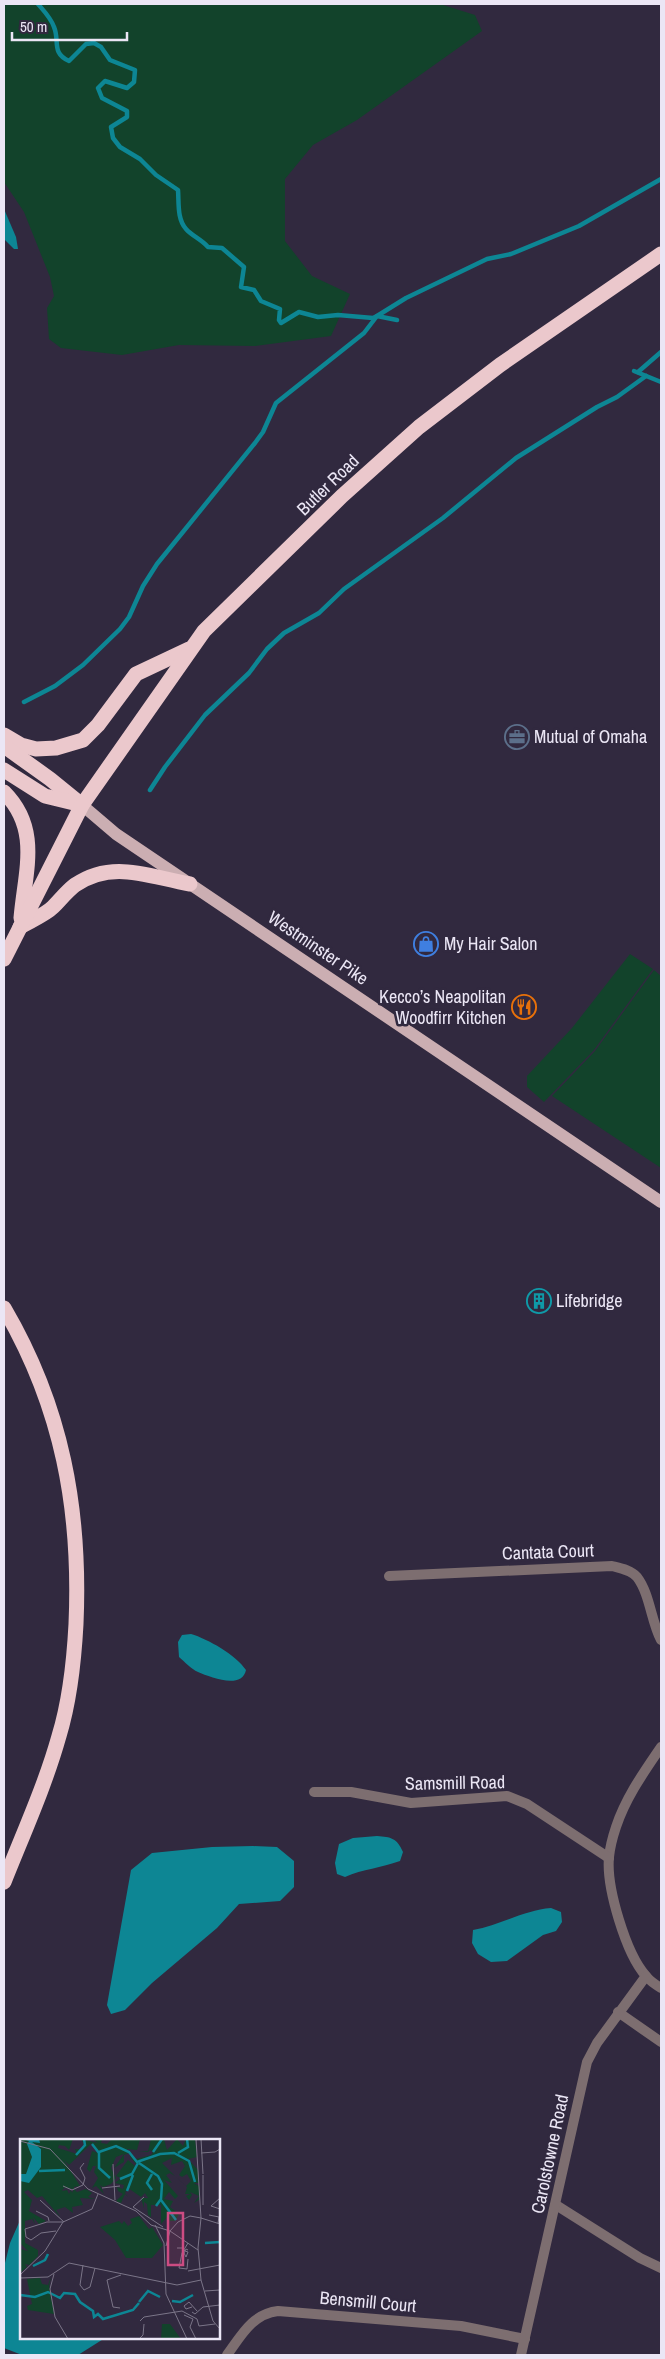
<svg xmlns="http://www.w3.org/2000/svg" width="665" height="2359" font-family="'Archivo Narrow',sans-serif">
	<style>
		.green { fill: #12432b }
		.water { fill: #0d8694 }
		.lines { fill: none; stroke-linecap: round; stroke-linejoin: round }
		.stream { stroke: #0d8694; stroke-width: 4.5 }
		.street { stroke: #7d6e70; stroke-width: 10 }
		.primary { stroke: #cbaeb2; stroke-width: 12 }
		.highway { stroke: #ebc8cc; stroke-width: 15 }
		.labels { text-anchor: middle; stroke-width: 5; stroke-linejoin: round; paint-order: stroke }
		.street-label { font-size: 18px; fill: #ebe6f5; stroke: #31293f }
		.poi-label { font-size: 18px; fill: #ebe6f5; stroke: #31293f; text-anchor: start }
		.inset-river { fill: none; stroke: #0d8694; stroke-width: 2.5 }
		.inset-road { fill: none; stroke: #7b7588; stroke-width: 1 }
		.view { fill: #cc4c82; fill-opacity: 0.15; stroke: #cc4c82; stroke-width: 2.5 }
		.inset-edge { fill: none; stroke: #ebe6f5; stroke-width: 2.5 }
	</style>
	<rect width="100%" height="100%" fill="#31293f"/>
	<g class="green">
		<path d="M 4,4 L 440,4 L 475,15 L 482,31 L 357,120 L 313,145 L 285,179 L 285,241 L 312,276 L 350,294 L 331,336 L 255,346 L 179,345 L 122,355 L 61,348 L 49,339 L 47,308 L 54,296 L 50,277 L 24,212 L 4,182 Z"/>
		<path d="M 630,954 L 653,969 L 594,1050 L 544,1102 L 527,1087 L 527,1076 L 572,1028 Z"/>
		<path d="M 654,970 L 661,976 L 661,1168 L 552,1096 L 595,1051 Z"/>
	</g>
	<g class="water">
		<path d="M 4,209 L 16,237 L 18,249 L 14,249 L 4,239 Z"/>
		<path d="M 191,1634 C 208,1639 236,1655 246,1670 C 242,1690 210,1677 198,1672 C 191,1669 185,1662 179,1657 L 178,1642 L 182,1635 Z"/>
		<path d="M 377,1836 C 391,1837 397,1838 403,1852 L 400,1861 C 381,1868 363,1869 345,1877 L 337,1874 L 335,1863 L 339,1844 L 353,1838 Z"/>
		<path d="M 253,1846 L 277,1847 L 294,1861 L 294,1887 L 280,1901 L 239,1904 L 217,1928 L 152,1983 L 125,2010 L 111,2014 L 107,2005 L 131,1870 L 152,1853 L 212,1847 Z"/>
		<path d="M 551,1908 L 561,1912 L 562,1922 L 556,1931 L 543,1935 L 507,1961 L 491,1962 L 478,1954 L 472,1943 L 473,1930 C 500,1925 525,1910 551,1908 Z"/>
		<path d="M 21,2218 L 21,2338 L 105,2338 L 78,2355 L 22,2355 L 4,2348 L 4,2267 L 10,2243 Z"/>
	</g>
	<g class="lines">
		<g class="stream">
			<path d="M 38,4 C 44,11 51,18 54,27 C 60,41 51,53 69,61 L 86,44 L 94,43 L 101,47 L 110,60 L 135,70 L 134,82 L 127,88 L 105,81 L 98,88 L 102,98 L 127,111 L 127,117 L 111,127 L 113,138 L 120,147 L 140,159 L 156,175 L 178,190 C 179,203 177,219 186,229 C 192,236 201,239 208,247 L 222,248 L 244,267 L 241,287 L 254,290 L 261,301 L 280,309 L 279,320 L 281,323 L 299,312 L 318,317 L 338,315 L 373,318 L 377,316 L 397,320"/>
			<path d="M 634,371 L 661,382"/>
			<path d="M 638,372 L 661,352"/>
			<path d="M 24,702 L 55,686 L 83,665 L 120,629 L 129,617 L 143,586 L 157,564 L 255,443 L 263,432 L 276,403 L 364,333 L 377,316 L 406,298 L 487,259 L 511,254 L 579,226 L 661,179"/>
			<path d="M 150,790 L 165,767 L 205,715 L 249,673 L 267,649 L 284,633 L 319,613 L 344,589 L 443,518 L 516,458 L 597,407 L 617,397 L 646,376"/>
		</g>
		<g class="street">
			<path d="M 389,1576 L 612,1566 C 620,1568 631,1570 637,1577 C 650,1594 651,1621 661,1640"/>
			<path d="M 661,1747 C 644,1772 626,1797 616,1827 C 613,1836 610,1847 609,1857 C 606,1887 626,1954 646,1976 C 650,1981 656,1985 661,1988"/>
			<path d="M 314,1792 L 351,1792 L 411,1803 L 507,1796 L 527,1804 L 609,1858"/>
			<path d="M 618,2012 L 661,2042"/>
			<path d="M 556,2205 L 640,2258 L 661,2268"/>
			<path d="M 227,2355 C 241,2336 252,2314 278,2311 L 461,2326 L 525,2339"/>
			<path d="M 521,2355 L 587,2062 L 597,2043 L 646,1976"/>
		</g>
		<path class="primary" d="M 82,805 L 116,834 L 661,1202"/>
		<g class="highway">
			<path d="M 4,735 L 21,745 L 36,749 L 56,748 L 83,740 L 98,725 L 136,674 L 189,649"/>
			<path d="M 4,746 L 50,779 L 82,805"/>
			<path d="M 4,770 L 45,796 L 78,804"/>
			<path d="M 4,792 C 41,829 25,871 21,918"/>
			<path d="M 20,927 C 30,921 45,915 53,907 C 61,899 66,892 75,885 C 113,859 149,877 190,884"/>
			<path d="M 4,959 L 82,805 L 204,631 L 342,496 L 419,427 L 500,365 L 661,254"/>
			<path d="M 4,1308 C 62,1407 81,1509 76,1624 C 74,1662 70,1700 59,1736 C 45,1786 23,1834 4,1882"/>
		</g>
	</g>
	<defs>
		<symbol id="office-ring" viewBox="-11 -11 22 22"><circle r="9.5" fill="#31293f" stroke="#5c6f8a" stroke-width="1.5"/><path d="M-6-3h4V-5.5h4V-3h4V5H-6ZM-1-4.5V-3h2v-1.5ZM-6 0V1H6V0Z" fill="#5c6f8a"/></symbol>
		<symbol id="shop-ring" viewBox="-11 -11 22 22"><circle r="9.5" fill="#31293f" stroke="#3f7fe0" stroke-width="1.5"/><path d="M-5-2.5h2.3a2.7 3.5 0 0 1 5.4 0H5L5.5 6h-11ZM-1.5-2.5h3a1.5 2.3 0 0 0-3 0Z" fill="#3f7fe0"/></symbol>
		<symbol id="restaurant-ring" viewBox="-11 -11 22 22"><circle r="9.5" fill="#31293f" stroke="#e8710a" stroke-width="1.5"/><path d="M-5-6h1v4h1v-4h1v4h1v-4h1v5L-1.5 .5V6h-2V.5L-5-1ZM5-6V6H3V1.5H1.5Q1.5-4 5-6Z" fill="#e8710a"/></symbol>
		<symbol id="building-ring" viewBox="-11 -11 22 22"><circle r="9.5" fill="#31293f" stroke="#0f9aa8" stroke-width="1.5"/><path d="M-4-6H4V6H1V3H-1V6H-4ZM-2.5-4.3h1.7v1.8h-1.7ZM.8-4.3h1.7v1.8H.8ZM-2.5-1h1.7V.8h-1.7ZM.8-1h1.7V.8H.8Z" fill="#0f9aa8"/></symbol>
	</defs>
	<g fill-rule="evenodd">
		<use href="#office-ring" x="503" y="723" width="28" height="28"/>
		<use href="#shop-ring" x="412" y="930" width="28" height="28"/>
		<use href="#restaurant-ring" x="510" y="993" width="28" height="28"/>
		<use href="#building-ring" x="525" y="1287" width="28" height="28"/>
	</g>
	<g class="labels">
		<g class="street-label">
			<text transform="translate(328 485) rotate(-44)" y="6">Butler Road</text>
			<text transform="translate(318 948) rotate(34)" y="6">Westminster Pike</text>
			<text transform="translate(548 1552) rotate(-2)" y="6">Cantata Court</text>
			<text transform="translate(455 1783) rotate(-1)" y="6">Samsmill Road</text>
			<text transform="translate(550 2154) rotate(-78)" y="6">Carolstowne Road</text>
			<text transform="translate(368 2302) rotate(5)" y="6">Bensmill Court</text>
		</g>
		<g class="poi-label">
			<text x="534" y="743">Mutual of Omaha</text>
			<text x="444" y="950">My Hair Salon</text>
			<text x="506" y="1003" text-anchor="end">Kecco’s Neapolitan<tspan x="506" dy="21">Woodfirr Kitchen</tspan></text>
			<text x="556" y="1307">Lifebridge</text>
		</g>
	</g>
	<g transform="translate(20 2139)">
		<rect width="200" height="200" fill="#31293f"/>
		<path d="M 0,0 L 53,0 L 49,11 L 45,7 L 39,6 L 38,9 L 57,15 L 55,10 L 61,10 L 64,5 L 61,0 L 78,4 L 72,0 L 82,0 L 81,4 L 87,5 L 92,0 L 120,0 L 117,11 L 107,10 L 109,14 L 104,16 L 104,23 L 94,29 L 104,15 L 96,18 L 91,29 L 96,39 L 91,45 L 83,48 L 80,46 L 84,55 L 76,47 L 72,49 L 78,39 L 74,33 L 76,27 L 73,27 L 70,33 L 67,30 L 72,12 L 78,14 L 72,4 L 49,26 L 44,21 L 60,47 L 54,48 L 54,45 L 54,50 L 44,49 L 42,52 L 47,51 L 49,55 L 51,51 L 52,54 L 54,50 L 57,53 L 66,50 L 72,54 L 68,58 L 75,60 L 60,59 L 63,66 L 52,68 L 53,74 L 45,68 L 36,71 L 40,78 L 22,57 L 17,59 L 8,51 L 4,53 L 12,61 L 9,72 L 26,82 L 19,85 L 13,78 L 15,85 L 12,80 L 5,82 L 5,104 L 18,111 L 18,117 L 9,126 L 5,125 L 7,128 L 1,133 L 0,110 L 8,112 L 0,104 ZM 131,0 L 144,0 L 147,11 L 157,0 L 163,7 L 166,0 L 175,0 L 177,18 L 168,20 L 178,31 L 179,44 L 174,44 L 179,47 L 180,60 L 174,64 L 179,57 L 170,53 L 172,56 L 169,61 L 166,57 L 170,55 L 165,55 L 167,48 L 156,38 L 166,47 L 171,42 L 167,35 L 162,38 L 159,36 L 165,27 L 162,22 L 151,26 L 152,19 L 142,24 L 155,37 L 150,34 L 146,36 L 152,44 L 144,41 L 158,57 L 155,60 L 149,53 L 144,60 L 153,62 L 150,68 L 159,75 L 155,82 L 150,82 L 147,78 L 141,85 L 141,66 L 131,66 L 131,78 L 128,76 L 127,65 L 124,63 L 124,69 L 121,59 L 128,59 L 125,54 L 121,58 L 108,49 L 105,54 L 108,58 L 105,55 L 101,64 L 96,62 L 103,55 L 98,52 L 97,48 L 103,50 L 104,46 L 95,44 L 101,39 L 96,37 L 108,21 L 115,27 L 116,25 L 110,18 L 110,15 L 116,20 L 131,16 L 133,13 L 130,11 L 128,13 L 118,12 L 128,12 ZM 119,77 L 129,90 L 132,88 L 143,106 L 132,119 L 106,119 L 95,101 L 80,88 L 99,82 L 102,85 L 104,82 L 108,87 L 112,84 L 110,80 ZM 31,138 L 29,147 L 34,175 L 8,171 L 7,167 L 12,165 L 7,140 L 20,139 L 22,145 L 28,146 ZM 142,185 L 150,185 L 161,200 L 141,200 Z" fill="#12432b"/>
		<path d="M 3,0 L 19,0 L 20,4 L 12,3 L 21,10 L 21,28 L 9,44 L 0,42 L 0,35 L 6,35 L 12,18 L 7,5 L 9,2 Z" fill="#0d8694"/>
		<path class="inset-river" d="M 72,5 L 79,14 L 79,29 L 90,39M 79,13 L 96,7 L 109,13 L 117,23 L 140,15 L 154,14 L 169,22 L 175,43M 133,13 L 142,0M 158,14 L 168,8 L 167,0M 56,16 L 65,6 L 64,0M 119,24 L 138,37 L 142,45 L 141,60 L 136,67M 19,32 L 45,31M 132,35 L 127,44 L 132,51M 100,40 L 112,35 L 118,24M 107,52 L 113,36M 141,61 L 156,81M 185,104 L 200,103M 13,127 L 25,121 L 28,115M 0,156 L 15,158 L 28,153 L 40,159 L 44,154 L 55,155 L 60,163 L 73,172 L 74,178 L 78,175 L 83,180 L 113,171 L 119,164M 152,162 L 160,163 L 173,156M 119,163 L 128,152 L 140,158"/>
		<path class="inset-road" d="M 181,0 L 183,35M 0,2 L 30,10 L 68,50 L 116,72 L 131,86 L 150,92M 181,14 L 195,13 L 200,10M 93,25 L 95,61M 43,47 L 52,51 L 63,46 L 65,39 L 60,29 L 64,24M 82,49 L 100,47M 124,58 L 113,68 L 143,88M 20,61 L 44,83M 183,66 L 183,36M 200,70 L 191,67 L 200,59M 16,72 L 28,78 L 29,82M 189,76 L 199,78 L 198,84M 200,85 L 181,79 L 178,109 L 181,141 L 193,182 L 200,190M 135,86 L 144,104 L 146,155 L 167,200M 36,92 L 21,94 L 11,101 L 6,98 L 5,90 L 27,83 L 43,83 L 72,70 L 78,55M 150,92 L 178,111M 168,104 L 162,114 L 159,129 L 167,130 L 168,120M 146,107 L 150,92 L 158,83 L 170,77 L 181,79 L 176,0M 157,109 L 162,109 L 165,112 L 168,113 L 166,118 L 164,114 L 166,110 L 168,111M 63,126 L 60,146 L 64,151 L 70,148 L 75,129M 168,132 L 200,126M 34,135 L 30,150 L 35,178 L 48,200M 0,136 L 25,112 L 43,83M 0,139 L 28,138 L 49,124 L 157,146 L 181,141M 185,152 L 200,151M 172,168 L 166,170 L 164,167 L 169,163 L 177,172M 100,169 L 93,168 L 87,141 L 101,136M 172,173 L 175,175 L 183,168 L 200,166M 164,176 L 173,180 L 170,188 L 176,200M 120,182 L 124,178 L 162,172 L 177,180 L 179,187 L 195,185M 119,200 L 123,196 L 124,185"/>
		<path class="view" d="M 148,74 L 163,74 L 163,126 L 148,126 Z"/>
		<rect width="200" height="200" class="inset-edge"/>
	</g>
	<rect width="665" height="2359" fill="none" stroke="#ebe6f5" stroke-width="10"/>
	<path d="M12 32v8h115v-8" fill="none" stroke="#ebe6f5" stroke-width="2.5"/>
	<text x="20" y="32" font-size="15" fill="#ebe6f5" stroke="#31293f" stroke-width="4" paint-order="stroke">50 m</text>
</svg>
